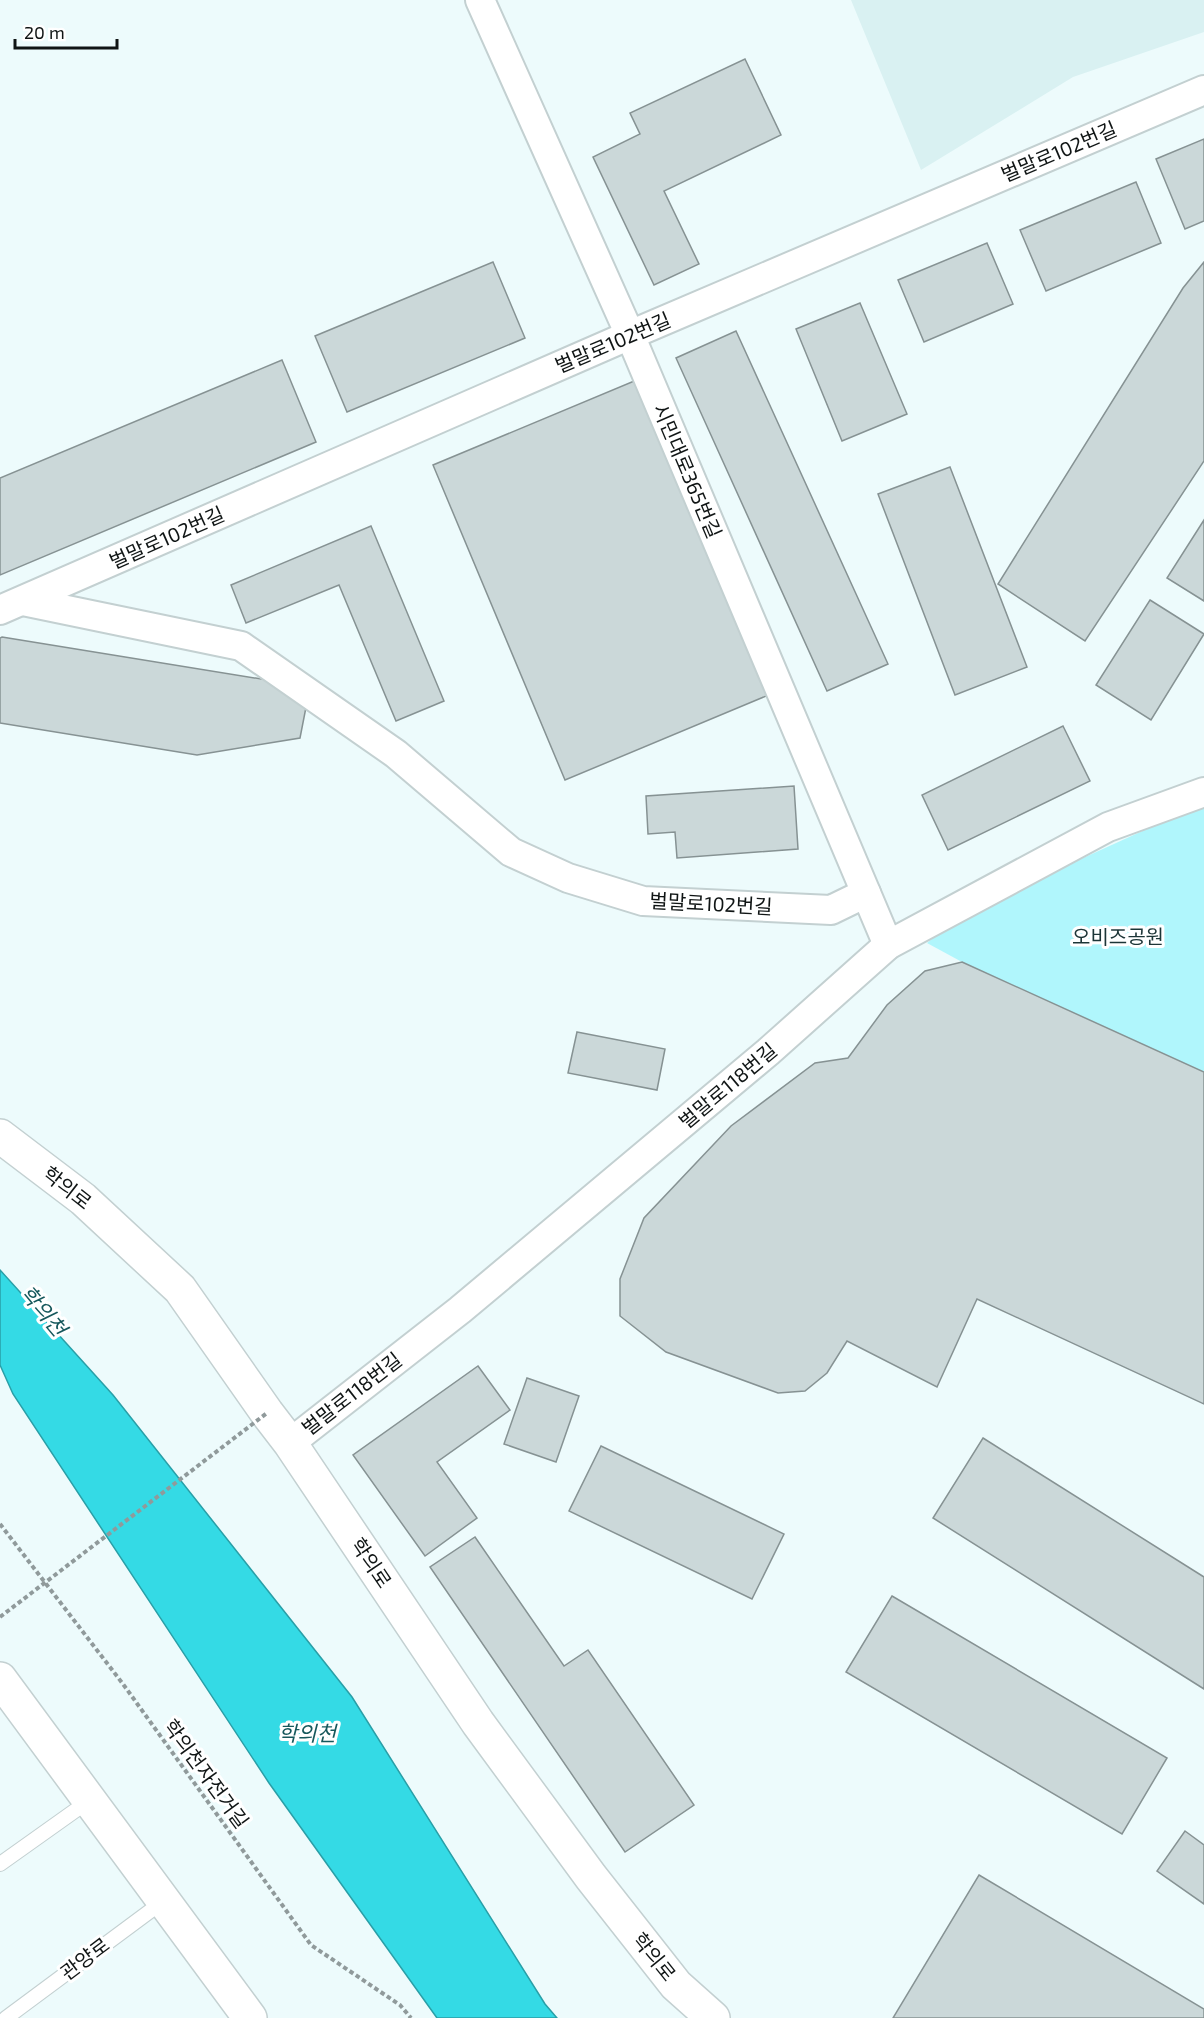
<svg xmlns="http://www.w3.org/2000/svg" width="1204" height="2018" font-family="'Exo 2','Noto Sans KR',sans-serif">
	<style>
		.built { fill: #d9f1f2 }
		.green { fill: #b0f6fc }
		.water { fill: #34dae5; stroke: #299fa7; stroke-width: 1.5 }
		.building { fill: #cbd8d9; stroke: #869293; stroke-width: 1.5 }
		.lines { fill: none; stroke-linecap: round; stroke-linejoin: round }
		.service-casing { stroke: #c3d0d1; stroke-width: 16 }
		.minor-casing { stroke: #c3d0d1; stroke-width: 32 }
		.tertiary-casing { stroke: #c3d0d1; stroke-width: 36 }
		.path { stroke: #909a9b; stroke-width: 4; stroke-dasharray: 4.5 3; stroke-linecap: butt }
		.service { stroke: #fff; stroke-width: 14 }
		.minor { stroke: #fff; stroke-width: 28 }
		.tertiary { stroke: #fff; stroke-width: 33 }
		.path-bridge { stroke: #909a9b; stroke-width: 4; stroke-dasharray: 4.5 3; stroke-linecap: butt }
		.labels { text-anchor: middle; stroke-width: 6; stroke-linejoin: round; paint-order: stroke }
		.street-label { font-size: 20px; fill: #101515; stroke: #fff }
		.park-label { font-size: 20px; fill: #1c3537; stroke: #fff }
		.water-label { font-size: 21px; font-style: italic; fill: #16585c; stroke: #fff }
	</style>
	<rect width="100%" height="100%" fill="#edfbfc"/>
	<path class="built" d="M 851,0 L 1204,0 L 1204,32 L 1073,77 L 921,170 Z"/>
	<path class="green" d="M 1204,803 L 1204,1072 L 962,962 L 927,943 L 960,914 Z"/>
	<path class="water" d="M 0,1270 L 113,1395 L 352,1697 L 545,2004 L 557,2018 L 437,2018 L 269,1783 L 13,1394 L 0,1365 Z"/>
	<g class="building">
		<path d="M 745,59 L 781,135 L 664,191 L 699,264 L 654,285 L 593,157 L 640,134 L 630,113 Z"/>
		<path d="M 1204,139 L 1204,221 L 1185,229 L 1156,159 Z"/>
		<path d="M 1136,182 L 1161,243 L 1046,291 L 1020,230 Z"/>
		<path d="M 987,243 L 1013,304 L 924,342 L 898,280 Z"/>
		<path d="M 493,262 L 525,338 L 347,412 L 315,336 Z"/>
		<path d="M 1204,262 L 1204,461 L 1085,641 L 998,584 L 1183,288 Z"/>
		<path d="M 860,303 L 907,414 L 842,441 L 796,329 Z"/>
		<path d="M 736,331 L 888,664 L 827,691 L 676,358 Z"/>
		<path d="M 282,360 L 316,442 L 0,575 L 0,478 Z"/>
		<path d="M 639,379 L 771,694 L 565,780 L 433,465 Z"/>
		<path d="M 950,467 L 1027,667 L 955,695 L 878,494 Z"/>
		<path d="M 1204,520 L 1204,601 L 1167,578 Z"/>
		<path d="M 371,526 L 444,701 L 396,721 L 339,585 L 246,623 L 231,585 Z"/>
		<path d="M 1150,600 L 1204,634 L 1151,720 L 1096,685 Z"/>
		<path d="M 2,637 L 292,684 L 308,697 L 300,738 L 197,755 L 0,723 L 0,638 Z"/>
		<path d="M 1063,726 L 1090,781 L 948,850 L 922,795 Z"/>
		<path d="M 794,786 L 798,849 L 677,858 L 675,832 L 648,834 L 646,796 Z"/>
		<path d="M 962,962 L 1204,1072 L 1204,1404 L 977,1299 L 937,1387 L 847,1341 L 827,1373 L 805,1391 L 778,1393 L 666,1352 L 620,1316 L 620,1279 L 644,1218 L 731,1126 L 815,1063 L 848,1058 L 887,1005 L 925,971 Z"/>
		<path d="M 577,1032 L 665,1049 L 657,1090 L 568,1073 Z"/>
		<path d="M 478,1366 L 510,1410 L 437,1462 L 477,1518 L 425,1556 L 353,1455 Z"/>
		<path d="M 527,1378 L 579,1396 L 556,1462 L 504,1444 Z"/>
		<path d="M 983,1438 L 1204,1577 L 1204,1689 L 933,1518 Z"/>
		<path d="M 601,1446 L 784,1534 L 752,1599 L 569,1511 Z"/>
		<path d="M 475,1537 L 564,1666 L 588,1650 L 694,1805 L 625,1852 L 430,1567 Z"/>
		<path d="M 892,1596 L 1167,1758 L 1122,1834 L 846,1672 Z"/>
		<path d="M 1185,1831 L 1204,1845 L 1204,1904 L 1157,1871 Z"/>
		<path d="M 979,1875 L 1204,2009 L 1204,2018 L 893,2018 Z"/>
	</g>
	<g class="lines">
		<defs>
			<g id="service">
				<path d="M 0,1864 L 90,1800"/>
				<path d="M 6,2018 L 165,1900"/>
			</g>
			<g id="minor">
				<path d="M 480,0 L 630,335 L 888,945"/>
				<path d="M 23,601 L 241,646 L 396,754 L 511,852 L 568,878 L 643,901 L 831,910 L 866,893"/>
				<path d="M 0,610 L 630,335 L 1204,90"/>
				<path d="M 290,1443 L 460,1310 L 768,1052 L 888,945 L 1108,827 L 1204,792"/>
			</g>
			<g id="tertiary">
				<path d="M 0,1136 L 83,1199 L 180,1289 L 267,1413 L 290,1443 L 478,1723 L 591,1877 L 676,1985 L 713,2018"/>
				<path d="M 0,1679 L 250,2018"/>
			</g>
		</defs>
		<use href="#service" class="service-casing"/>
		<use href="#minor" class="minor-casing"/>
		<use href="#tertiary" class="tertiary-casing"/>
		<path class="path" d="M 0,1524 L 123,1684 L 311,1945 L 400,2005 L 411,2018"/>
		<use href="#service" class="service"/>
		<use href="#minor" class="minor"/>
		<use href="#tertiary" class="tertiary"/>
		<path class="path-bridge" d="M 0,1617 L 267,1413"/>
	</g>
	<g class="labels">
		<g class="street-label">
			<text transform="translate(1059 152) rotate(-23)" y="7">벌말로102번길</text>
			<text transform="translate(613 343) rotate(-23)" y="7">벌말로102번길</text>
			<text transform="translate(687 471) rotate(67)" y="7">시민대로365번길</text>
			<text transform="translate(167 538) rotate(-24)" y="7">벌말로102번길</text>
			<text transform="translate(711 904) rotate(3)" y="7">벌말로102번길</text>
			<text transform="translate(728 1086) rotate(-40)" y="7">벌말로118번길</text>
			<text transform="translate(67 1188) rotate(38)" y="7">학의로</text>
			<text transform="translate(352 1394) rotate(-38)" y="7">벌말로118번길</text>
			<text transform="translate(371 1563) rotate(56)" y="7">학의로</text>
			<text transform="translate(206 1774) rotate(54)" y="7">학의천자전거길</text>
			<text transform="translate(654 1957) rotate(51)" y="7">학의로</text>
			<text transform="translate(85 1959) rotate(-37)" y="7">관양로</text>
		</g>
		<g class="park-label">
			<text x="1118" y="944">오비즈공원</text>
		</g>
		<g class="water-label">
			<text transform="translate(43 1311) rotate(50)" y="7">학의천</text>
			<text x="307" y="1741">학의천</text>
		</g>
	</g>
	<path d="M15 39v9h102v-9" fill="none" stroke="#101515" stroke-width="3"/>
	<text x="24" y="39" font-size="18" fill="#101515" stroke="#ffffff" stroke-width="4.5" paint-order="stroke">20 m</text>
</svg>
